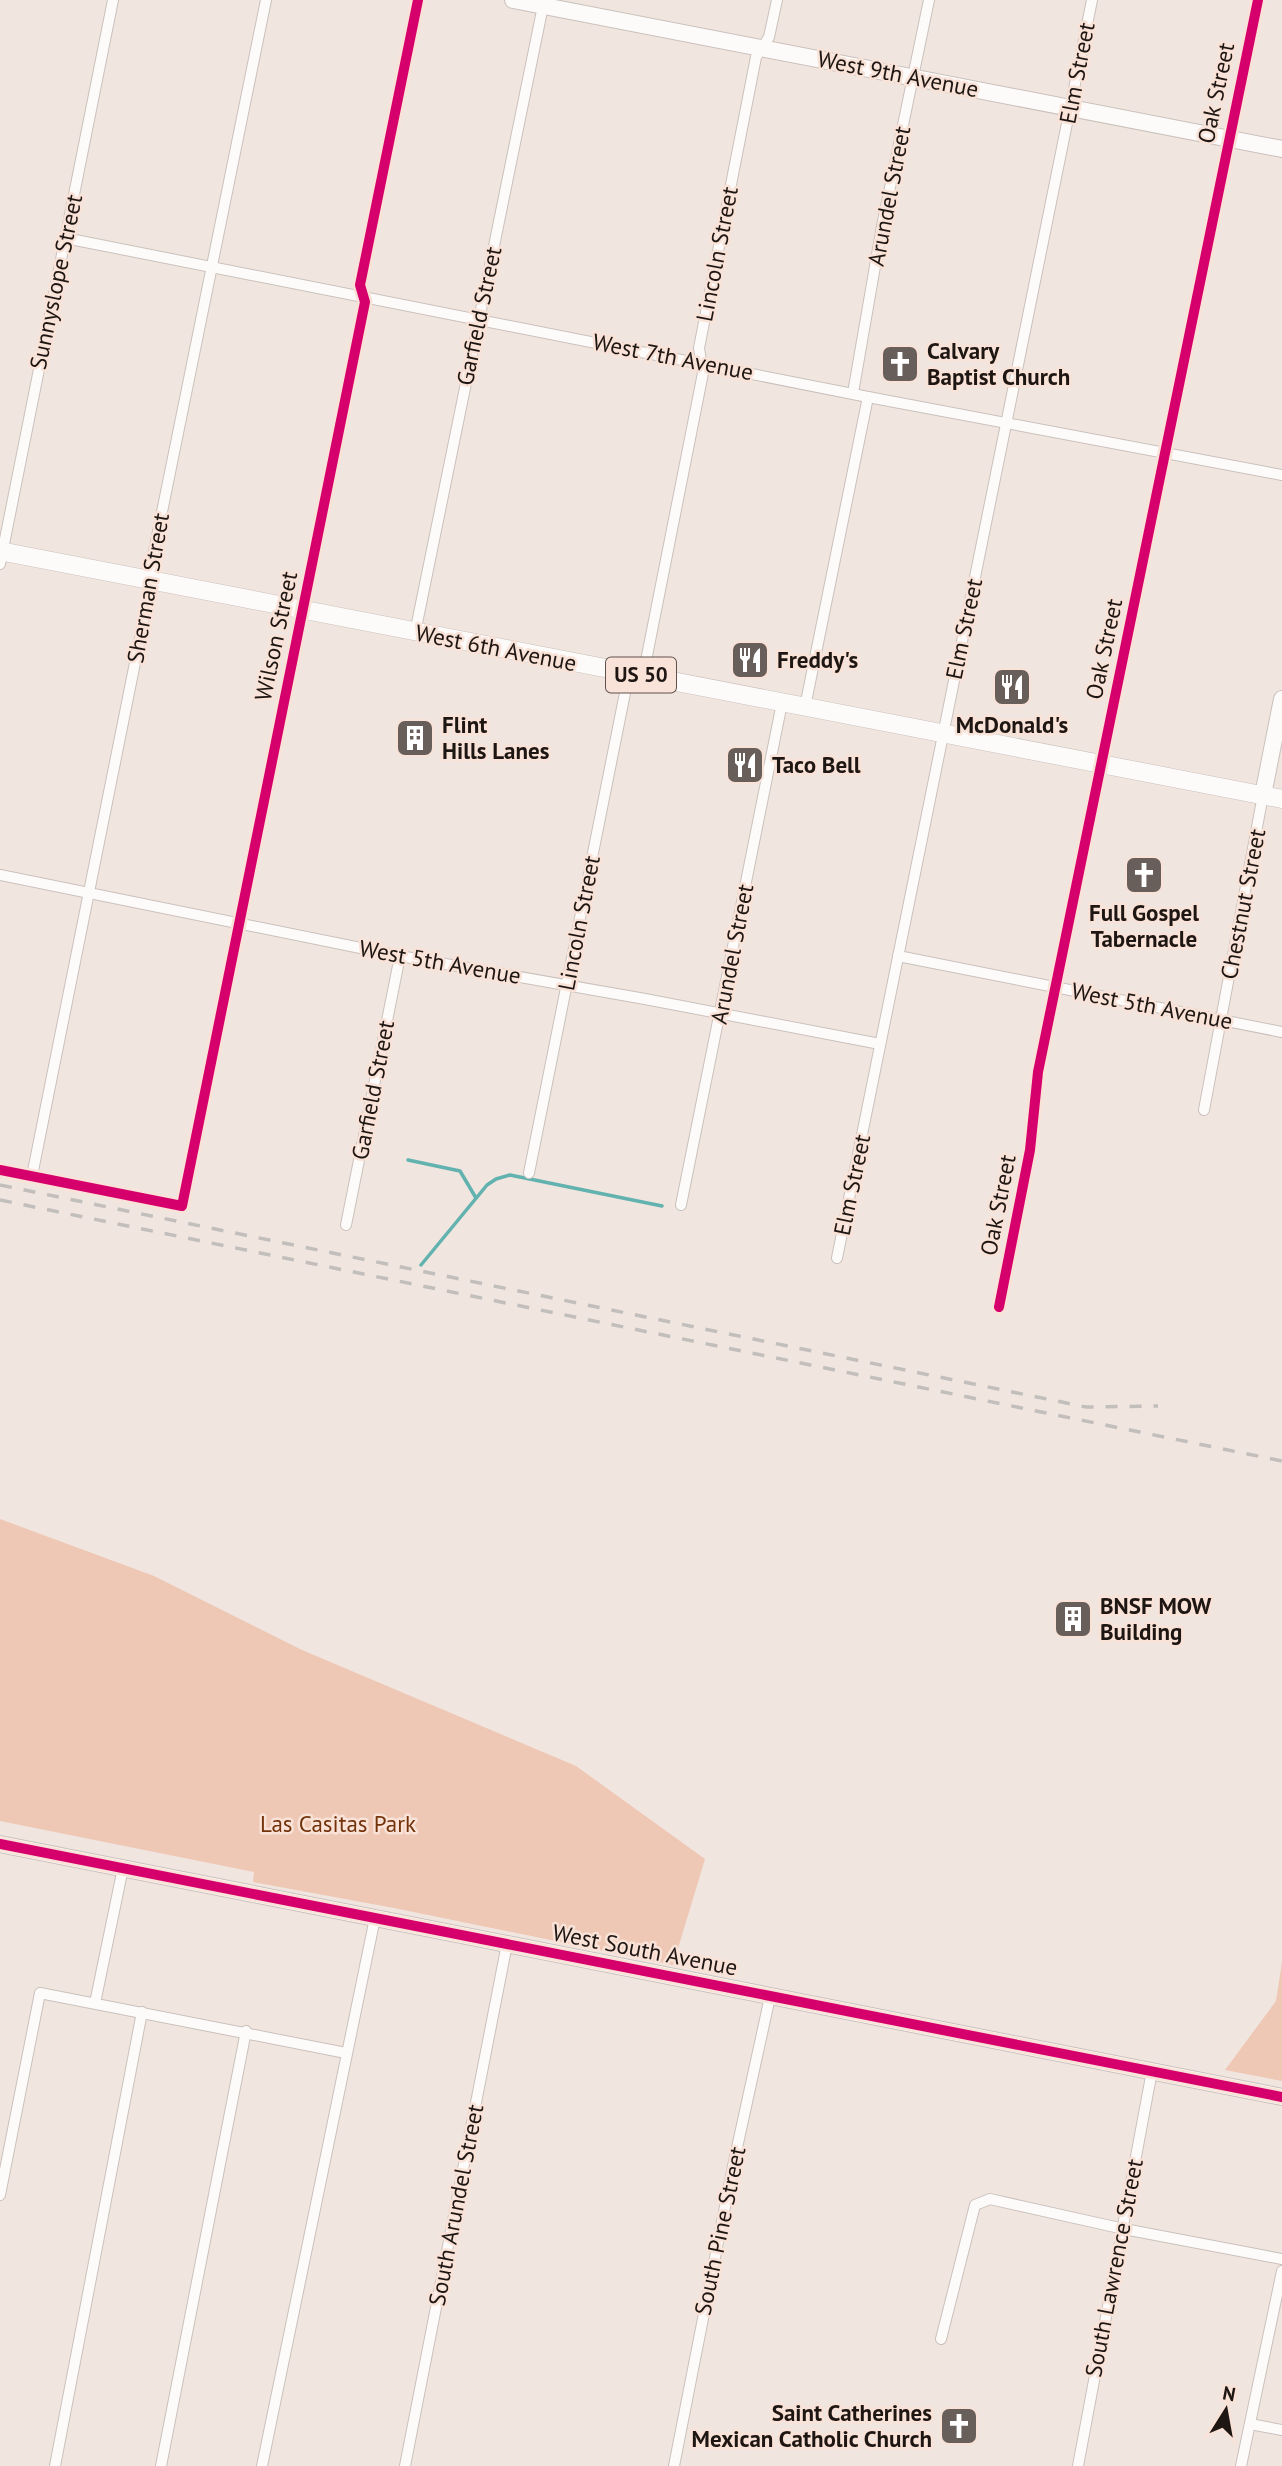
<svg xmlns="http://www.w3.org/2000/svg" width="1282" height="2466" font-family="'PT Sans',sans-serif">
	<style>
		.green { fill: #eec7b5 }
		.lines { fill: none; stroke-linecap: round; stroke-linejoin: round }
		.stream { stroke: #62b2af; stroke-width: 3.5 }
		.street-casing { stroke: #cac1bc; stroke-width: 12 }
		.secondary-casing { stroke: #cac1bc; stroke-width: 18 }
		.primary-casing { stroke: #cac1bc; stroke-width: 19 }
		.street { stroke: #fdfbfa; stroke-width: 10 }
		.secondary { stroke: #fdfbfa; stroke-width: 16 }
		.primary { stroke: #fdfbfa; stroke-width: 18 }
		.rail { stroke: #c1bebc; stroke-width: 3.5; stroke-dasharray: 12 12; stroke-linecap: butt }
		.cycleway-casing { stroke: #f9e2d7; stroke-width: 15 }
		.cycleway { stroke: #d6006c; stroke-width: 10 }
		.labels { text-anchor: middle; stroke-width: 5; stroke-linejoin: round; paint-order: stroke }
		.shield { fill: #f9e2d7; stroke: #60534d; stroke-width: 2 }
		.shield-label { font-size: 21px; font-weight: bold; fill: #1e1612 }
		.street-label { font-size: 23px; fill: #1e1612; stroke: #f9e2d7 }
		.poi-label { font-size: 23px; font-weight: bold; fill: #1e1612; stroke: #f9e2d7; text-anchor: start }
		.park-label { font-size: 23px; fill: #733209; stroke: #f9e2d7 }
	</style>
	<rect width="100%" height="100%" fill="#f1e5df"/>
	<g class="green">
		<path d="M 0,1519 L 154,1576 L 302,1650 L 576,1766 L 705,1859 L 673,1965 L 394,1908 L 253,1882 L 254,1872 L 0,1821 Z"/>
		<path d="M 1282,1962 L 1282,2081 L 1225,2070 L 1276,2001 Z"/>
	</g>
	<g class="lines">
		<g class="stream">
			<path d="M 408,1160 L 460,1171 L 476,1198"/>
			<path d="M 421,1265 L 487,1185 L 496,1179 L 510,1175 L 662,1206"/>
		</g>
		<defs>
			<g id="street">
				<path d="M 65,238 L 868,397 L 1282,475"/>
				<path d="M 853,393 L 882,226 L 929,0"/>
				<path d="M 0,564 L 113,0"/>
				<path d="M 415,633 L 544,1"/>
				<path d="M 643,676 L 703,373 L 699,348 L 756,57 L 769,37 L 777,0"/>
				<path d="M 805,707 L 868,397"/>
				<path d="M 0,875 L 400,956 L 645,999 L 880,1044"/>
				<path d="M 898,956 L 1282,1032"/>
				<path d="M 1204,1110 L 1263,795"/>
				<path d="M 0,1170 L 182,1206 L 365,302 L 360,285 L 418,0"/>
				<path d="M 529,1173 L 629,673"/>
				<path d="M 32,1176 L 149,593 L 151,566 L 266,0"/>
				<path d="M 681,1205 L 782,703"/>
				<path d="M 346,1225 L 400,956"/>
				<path d="M 837,1258 L 1092,0"/>
				<path d="M 999,1307 L 1030,1150 L 1038,1072 L 1258,0"/>
				<path d="M 95,2003 L 123,1868"/>
				<path d="M 0,2195 L 40,1993 L 346,2053"/>
				<path d="M 941,2339 L 975,2205 L 990,2199 L 1124,2229 L 1282,2259"/>
				<path d="M 1250,2424 L 1282,2430"/>
				<path d="M 55,2466 L 142,2012"/>
				<path d="M 161,2466 L 246,2031"/>
				<path d="M 262,2466 L 375,1918"/>
				<path d="M 405,2466 L 507,1944"/>
				<path d="M 674,2466 L 733,2166 L 770,1997"/>
				<path d="M 1078,2466 L 1152,2071"/>
				<path d="M 1241,2466 L 1282,2271"/>
			</g>
			<g id="secondary">
				<path d="M 513,0 L 1282,149"/>
				<path d="M 1263,795 L 1282,699"/>
				<path d="M 0,1844 L 1282,2097"/>
			</g>
			<path id="primary" d="M 0,551 L 1282,799"/>
		</defs>
		<use href="#street" class="street-casing"/>
		<use href="#secondary" class="secondary-casing"/>
		<use href="#primary" class="primary-casing"/>
		<use href="#street" class="street"/>
		<use href="#secondary" class="secondary"/>
		<use href="#primary" class="primary"/>
		<g class="rail">
			<path d="M 0,1185 L 1086,1407 L 1158,1406"/>
			<path d="M 0,1200 L 1282,1461"/>
		</g>
		<defs>
			<g id="cycleway">
				<path d="M 0,1170 L 182,1206 L 365,302 L 360,285 L 418,0"/>
				<path d="M 999,1307 L 1030,1150 L 1038,1072 L 1258,0"/>
				<path d="M 0,1844 L 1282,2097"/>
			</g>
		</defs>
		<use href="#cycleway" class="cycleway-casing"/>
		<use href="#cycleway" class="cycleway"/>
	</g>
	<defs>
		<symbol id="church-square" viewBox="-11 -11 22 22"><rect x="-9" y="-9" width="18" height="18" rx="4" fill="#685e5a" stroke="#f9e2d7"/><path d="M-1.2-6h2.4v3.5h3.3v2.4h-3.3V6h-2.4V-.1h-3.3v-2.4h3.3Z" fill="#fff"/></symbol>
		<symbol id="restaurant-square" viewBox="-11 -11 22 22"><rect x="-9" y="-9" width="18" height="18" rx="4" fill="#685e5a" stroke="#f9e2d7"/><path d="M-5-6h1v4h1v-4h1v4h1v-4h1v5L-1.5 .5V6h-2V.5L-5-1ZM5-6V6H3V1.5H1.5Q1.5-4 5-6Z" fill="#fff"/></symbol>
		<symbol id="building-square" viewBox="-11 -11 22 22"><rect x="-9" y="-9" width="18" height="18" rx="4" fill="#685e5a" stroke="#f9e2d7"/><path d="M-4-6H4V6H1V3H-1V6H-4ZM-2.5-4.3h1.7v1.8h-1.7ZM.8-4.3h1.7v1.8H.8ZM-2.5-1h1.7V.8h-1.7ZM.8-1h1.7V.8H.8Z" fill="#fff"/></symbol>
	</defs>
	<g fill-rule="evenodd">
		<use href="#church-square" x="878" y="342" width="44" height="44"/>
		<use href="#restaurant-square" x="728" y="638" width="44" height="44"/>
		<use href="#restaurant-square" x="990" y="665" width="44" height="44"/>
		<use href="#building-square" x="393" y="716" width="44" height="44"/>
		<use href="#restaurant-square" x="723" y="743" width="44" height="44"/>
		<use href="#church-square" x="1122" y="853" width="44" height="44"/>
		<use href="#building-square" x="1051" y="1597" width="44" height="44"/>
		<use href="#church-square" x="937" y="2404" width="44" height="44"/>
	</g>
	<g class="labels">
		<rect class="shield" x="606" y="657.5" width="70" height="35" rx="5"/>
		<g class="shield-label">
			<text x="641" y="682">US 50</text>
		</g>
		<g class="street-label">
			<text transform="translate(1077 73) rotate(-79)" y="8">Elm Street</text>
			<text transform="translate(898 74) rotate(11)" y="8">West 9th Avenue</text>
			<text transform="translate(1216 93) rotate(-78)" y="8">Oak Street</text>
			<text transform="translate(889 196) rotate(-79)" y="8">Arundel Street</text>
			<text transform="translate(717 254) rotate(-79)" y="8">Lincoln Street</text>
			<text transform="translate(56 282) rotate(-78)" y="8">Sunnyslope Street</text>
			<text transform="translate(479 316) rotate(-78)" y="8">Garfield Street</text>
			<text transform="translate(673 357) rotate(11)" y="8">West 7th Avenue</text>
			<text transform="translate(148 588) rotate(-80)" y="8">Sherman Street</text>
			<text transform="translate(964 629) rotate(-78)" y="8">Elm Street</text>
			<text transform="translate(276 636) rotate(-78)" y="8">Wilson Street</text>
			<text transform="translate(496 648) rotate(11)" y="8">West 6th Avenue</text>
			<text transform="translate(1104 649) rotate(-78)" y="8">Oak Street</text>
			<text transform="translate(1243 904) rotate(-79)" y="8">Chestnut Street</text>
			<text transform="translate(579 923) rotate(-79)" y="8">Lincoln Street</text>
			<text transform="translate(732 954) rotate(-79)" y="8">Arundel Street</text>
			<text transform="translate(440 962) rotate(10)" y="8">West 5th Avenue</text>
			<text transform="translate(1152 1006) rotate(11)" y="8">West 5th Avenue</text>
			<text transform="translate(373 1090) rotate(-79)" y="8">Garfield Street</text>
			<text transform="translate(852 1185) rotate(-78)" y="8">Elm Street</text>
			<text transform="translate(998 1205) rotate(-79)" y="8">Oak Street</text>
			<text transform="translate(645 1950) rotate(11)" y="8">West South Avenue</text>
			<text transform="translate(456 2205) rotate(-79)" y="8">South Arundel Street</text>
			<text transform="translate(720 2231) rotate(-78)" y="8">South Pine Street</text>
			<text transform="translate(1114 2268) rotate(-79)" y="8">South Lawrence Street</text>
		</g>
		<g class="poi-label">
			<text x="927" y="359">Calvary<tspan x="927" dy="26">Baptist Church</tspan></text>
			<text x="777" y="668">Freddy's</text>
			<text x="442" y="733">Flint<tspan x="442" dy="26">Hills Lanes</tspan></text>
			<text x="1012" y="733" text-anchor="middle">McDonald's</text>
			<text x="772" y="773">Taco Bell</text>
			<text x="1144" y="921" text-anchor="middle">Full Gospel<tspan x="1144" dy="26">Tabernacle</tspan></text>
			<text x="1100" y="1614">BNSF MOW<tspan x="1100" dy="26">Building</tspan></text>
			<text x="932" y="2421" text-anchor="end">Saint Catherines<tspan x="932" dy="26">Mexican Catholic Church</tspan></text>
		</g>
		<g class="park-label">
			<text x="338" y="1832">Las Casitas Park</text>
		</g>
	</g>
	<g transform="translate(1226 2410) rotate(11)" stroke="#f9e2d7" stroke-width="5" paint-order="stroke">
	<path d="M0-5L12 26L0 18L-12 26Z" fill="#1e1612"/>
	<text y="-10" font-size="19" font-weight="bold" text-anchor="middle" fill="#1e1612">N</text>
	</g>
</svg>
